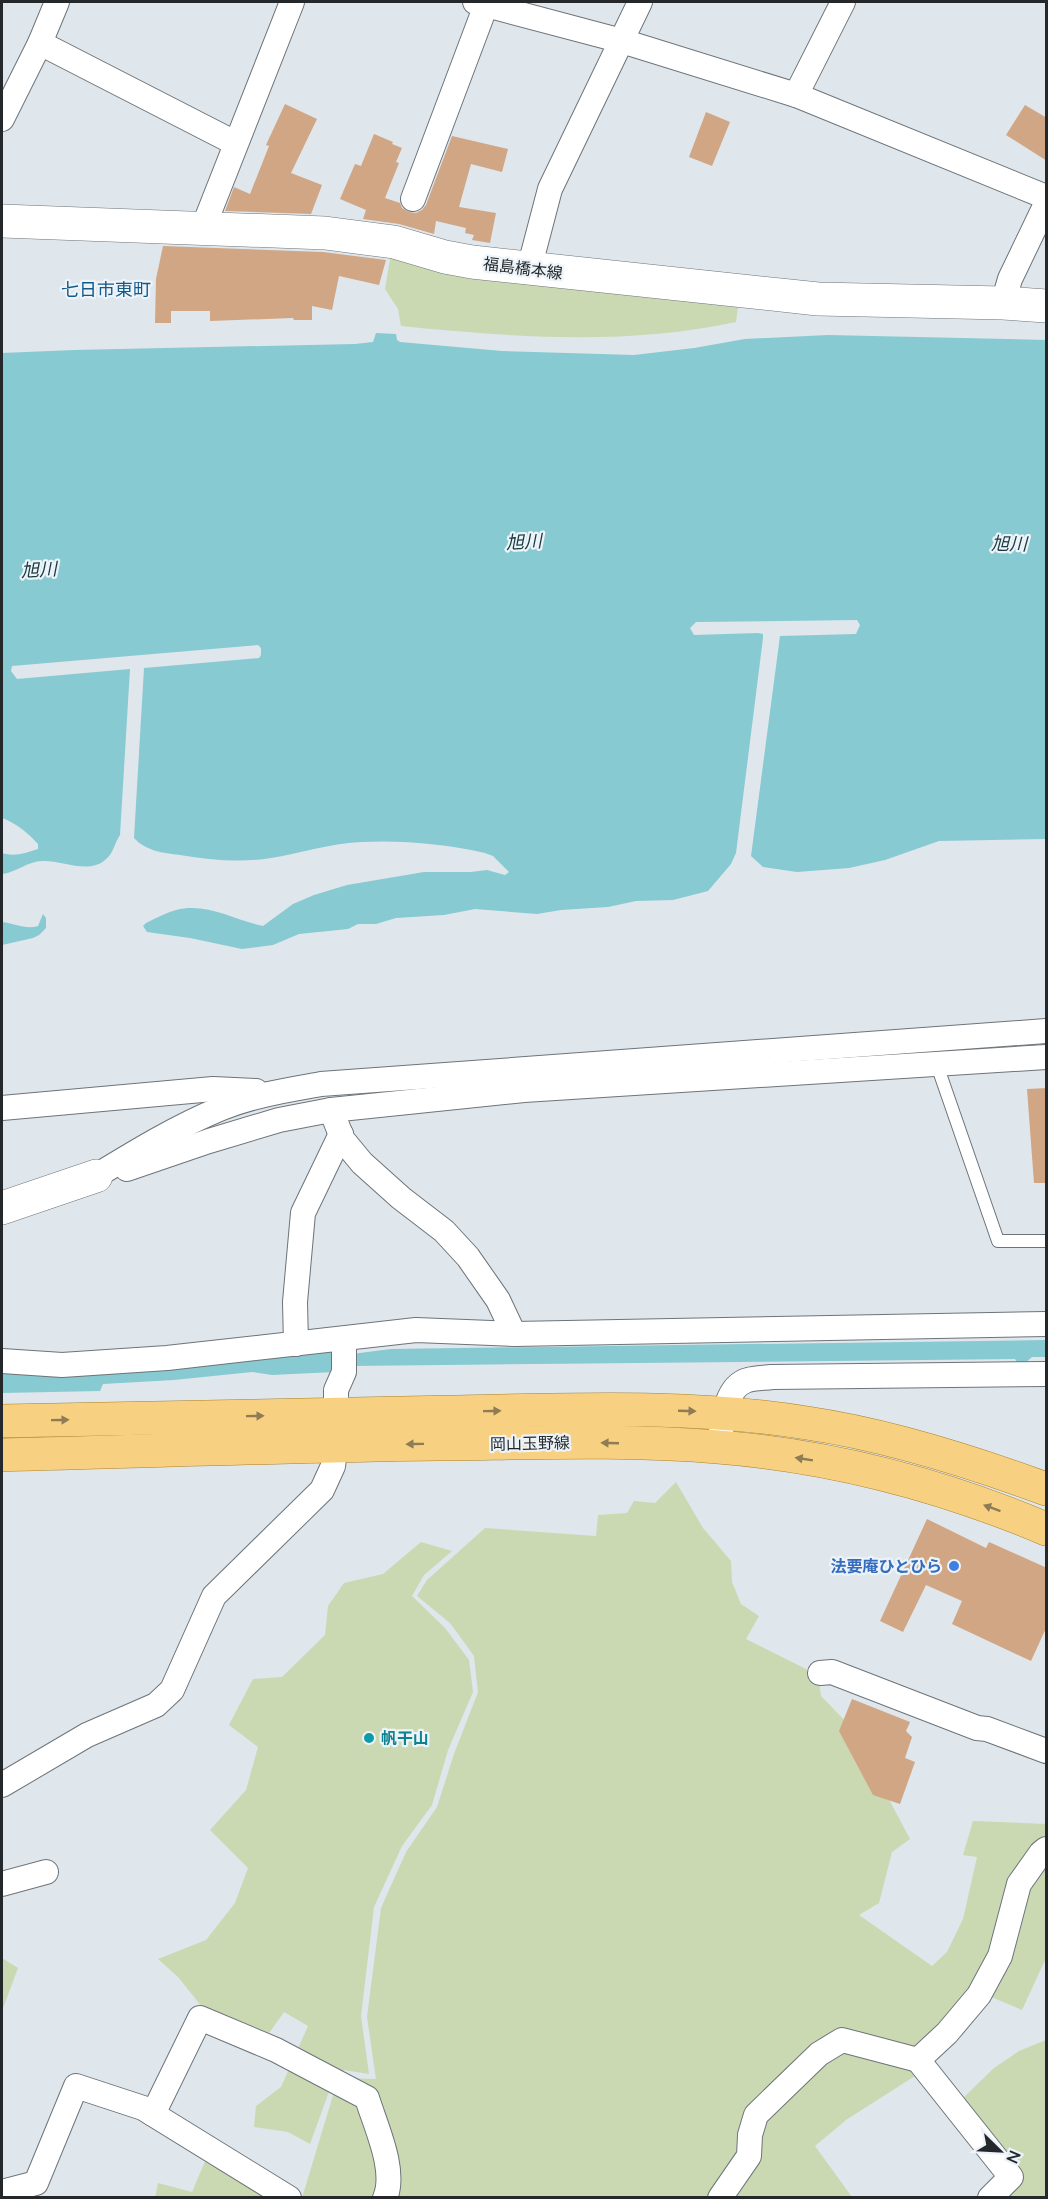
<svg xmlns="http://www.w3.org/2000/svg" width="1048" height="2199" font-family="Lato,'Noto Sans JP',sans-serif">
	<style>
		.green { fill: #cad9b2 }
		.water { fill: #87cad1 }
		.building { fill: #d0a684 }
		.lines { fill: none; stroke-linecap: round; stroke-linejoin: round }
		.lane-casing { stroke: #6d7479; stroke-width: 14 }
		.street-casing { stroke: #6d7479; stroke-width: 26 }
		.secondary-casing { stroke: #6d7479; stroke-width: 34 }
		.primary-casing { stroke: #aa822c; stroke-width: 34 }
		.lane { stroke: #fff; stroke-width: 12 }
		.street { stroke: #fff; stroke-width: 24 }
		.secondary { stroke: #fff; stroke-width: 33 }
		.primary { stroke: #f7d181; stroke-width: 33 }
		.oneway { fill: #8e7c56 }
		.shop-dot { fill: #3f7fe0; stroke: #ecf4fa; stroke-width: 2 }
		.culture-dot { fill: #0f9aa8; stroke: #ecf4fa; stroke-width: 2 }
		.labels { text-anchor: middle; stroke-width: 4.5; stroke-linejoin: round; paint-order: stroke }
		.street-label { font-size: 16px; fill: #25282a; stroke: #ecf4fa }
		.shop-label { font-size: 16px; font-weight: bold; fill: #366cbe; stroke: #ecf4fa; text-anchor: end }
		.culture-label { font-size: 16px; font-weight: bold; fill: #0d838f; stroke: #ecf4fa; text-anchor: start }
		.neighbourhood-label { font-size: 18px; fill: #155988; stroke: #ecf4fa }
		.water-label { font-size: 18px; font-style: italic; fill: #193a3e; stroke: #ecf4fa }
	</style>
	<rect width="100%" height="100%" fill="#dfe6ec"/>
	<g class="green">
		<path d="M 392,247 L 445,274 L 738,307 L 736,322 C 626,346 512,337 401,326 L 398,309 L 385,289 Z"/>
		<path d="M 676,1482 L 703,1528 L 731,1561 L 732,1582 L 741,1604 L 759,1616 L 746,1639 L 818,1675 L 821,1696 L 850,1726 L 910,1839 L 892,1852 L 879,1903 L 859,1915 L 932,1966 L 947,1952 L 963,1919 L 977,1857 L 963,1855 L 973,1821 L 1046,1824 L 1046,1958 L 1022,2010 L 989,1996 L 918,2074 L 846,2120 L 815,2146 L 852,2197 L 302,2198 L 334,2092 L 343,2078 L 376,2079 L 367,2017 L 381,1908 L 406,1852 L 437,1807 L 454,1754 L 478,1692 L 474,1656 L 450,1623 L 417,1596 L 427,1580 L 485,1528 L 596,1536 L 598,1515 L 627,1513 L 634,1501 L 655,1503 Z"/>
		<path d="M 421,1542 L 452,1551 L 424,1575 L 412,1596 L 445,1628 L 469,1660 L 473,1692 L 448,1750 L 432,1805 L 402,1846 L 374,1907 L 361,2016 L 369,2074 L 344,2070 L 330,2089 L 310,2144 L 288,2132 L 254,2127 L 256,2106 L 281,2087 L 308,2026 L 284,2012 L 269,2033 L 202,2007 L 178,1977 L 158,1959 L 206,1940 L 235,1903 L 248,1868 L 210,1830 L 246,1790 L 258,1747 L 229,1725 L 253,1679 L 282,1677 L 325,1635 L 328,1606 L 344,1583 L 383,1574 Z"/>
		<path d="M 2,1958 L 18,1968 L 2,2011 Z"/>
		<path d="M 1046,2040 L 1046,2197 L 1006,2197 L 960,2101 L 994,2068 L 1019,2051 Z"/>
		<path d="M 206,2159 L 268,2198 L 155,2198 L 158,2183 L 192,2192 Z"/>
	</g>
	<g class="water">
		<path d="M 376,333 L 396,334 L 397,340 L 400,342 L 502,351 L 634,355 L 694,348 L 745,339 L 828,335 L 1046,340 L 1046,839 L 939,841 L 885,860 L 849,868 L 797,872 L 763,867 L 751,856 L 780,636 L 856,634 L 860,625 L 857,620 L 696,622 L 690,628 L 694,635 L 758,633 L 763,634 L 763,638 L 736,853 L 731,864 L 708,891 L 673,900 L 636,901 L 608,907 L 561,910 L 537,914 L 475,909 L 444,915 L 396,918 L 376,924 L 358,924 L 348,929 L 299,934 L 273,945 L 242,949 L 190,938 L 147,932 L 143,926 L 146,923 C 156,918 166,913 176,910 C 207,902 234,920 263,926 L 293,904 L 314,895 L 347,885 L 424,872 L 471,872 L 487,870 L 505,875 L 509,872 L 493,856 L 485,853 C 445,844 403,840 362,842 C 331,843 302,853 271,858 C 240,863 211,860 180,855 C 163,853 146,851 134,838 L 144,668 L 259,658 L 261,655 L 261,648 L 258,645 L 12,666 L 11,671 L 17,679 L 130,669 L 120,835 C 115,842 114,850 109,856 C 92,877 64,860 42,861 C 28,861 15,873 2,874 L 2,853 C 14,857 26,853 38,849 L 38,844 C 28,833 16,823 2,818 L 2,353 L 74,350 L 355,344 L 373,342 Z"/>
		<path d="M 43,914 L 46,918 L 46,928 L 39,935 L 33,938 L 2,945 L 2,922 C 14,923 26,930 38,926 Z"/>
		<path d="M 1046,1340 L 1046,1357 L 1032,1357 L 1025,1363 L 1017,1362 L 1015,1359 L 351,1366 L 334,1372 L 272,1375 L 252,1372 L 174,1380 L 103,1384 L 100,1391 L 2,1393 L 2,1370 L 334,1349 L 352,1354 L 391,1349 Z"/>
	</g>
	<g class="building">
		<path d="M 285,104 L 317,119 L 291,173 L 322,185 L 311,214 L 225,211 L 234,187 L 250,194 L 269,146 L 266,145 Z"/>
		<path d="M 1025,105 L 1047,118 L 1047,161 L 1006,135 Z"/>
		<path d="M 706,112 L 730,122 L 712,166 L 689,157 Z"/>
		<path d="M 374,134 L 393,142 L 392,144 L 402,148 L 396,162 L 399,163 L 385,198 L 400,203 L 402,208 L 409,212 L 416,213 L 422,210 L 426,205 L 452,136 L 508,149 L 502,172 L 471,164 L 459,207 L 496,213 L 490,243 L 472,240 L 474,235 L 465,233 L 466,228 L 436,221 L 434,234 L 399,224 L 363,219 L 366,210 L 340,199 L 355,164 L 361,166 Z"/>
		<path d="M 163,246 L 323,252 L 386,260 L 379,285 L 339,276 L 332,310 L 312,306 L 312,320 L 294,320 L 293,318 L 210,321 L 210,311 L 171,311 L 171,323 L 155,323 L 156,279 Z"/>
		<path d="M 1047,1088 L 1047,1183 L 1034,1183 L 1027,1089 Z"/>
		<path d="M 927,1519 L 986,1548 L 989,1542 L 1047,1568 L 1047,1626 L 1031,1661 L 952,1624 L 962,1601 L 926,1585 L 903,1632 L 880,1621 Z"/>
		<path d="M 852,1699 L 910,1722 L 906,1731 L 912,1737 L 905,1758 L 915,1762 L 900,1804 L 873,1795 L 839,1731 Z"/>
	</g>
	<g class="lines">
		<defs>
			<path id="lane" d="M 937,1065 L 998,1241 L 1046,1241"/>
			<g id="street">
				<path d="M 475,2 L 622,41 L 796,95 L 1046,197"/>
				<path d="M 40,43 L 235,143"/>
				<path d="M 796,95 L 843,2"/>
				<path d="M 2,119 L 40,43 L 57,2"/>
				<path d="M 413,199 L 486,5"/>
				<path d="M 203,228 L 292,2"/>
				<path d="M 529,269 L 550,189 L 640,2"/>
				<path d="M 1003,303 L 1010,279 L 1046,204"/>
				<path d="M 2,1108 L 213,1089 L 256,1091"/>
				<path d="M 331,1110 L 343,1140 L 362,1163 L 401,1198 L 444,1231 L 468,1257 L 498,1300 L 514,1334"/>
				<path d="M 127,1169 L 209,1141 L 279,1120 L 331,1110 L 524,1090 L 1046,1057"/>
				<path d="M 96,1176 C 137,1151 178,1126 222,1108 C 254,1095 288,1090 321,1084 L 1046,1031"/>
				<path d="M 296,1344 L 295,1302 L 303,1213 L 341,1134"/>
				<path d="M 2,1361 L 62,1365 L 167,1358 L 416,1330 L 514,1334 L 1046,1324"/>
				<path d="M 719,1447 C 722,1427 724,1386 748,1380 C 755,1378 764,1378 772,1377 L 1046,1374"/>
				<path d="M 820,1673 L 832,1672 L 977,1728 L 987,1729 L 1046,1751"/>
				<path d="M 2,1785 L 87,1735 L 156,1705 L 172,1690 L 214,1596 L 322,1490 L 333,1466 L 336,1445 L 336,1390 L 344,1372 L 344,1339"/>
				<path d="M 2,1884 L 46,1872"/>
				<path d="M 153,2114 L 200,2018 L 276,2050 L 367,2098 C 375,2125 397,2170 385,2198"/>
				<path d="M 2,2192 L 36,2183 L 76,2086 L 143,2108 L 289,2198"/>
				<path d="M 720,2198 L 749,2156 L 750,2135 L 756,2115 L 819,2054 L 842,2040 L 918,2060"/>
				<path d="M 990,2198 L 1011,2177 L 918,2060 L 947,2033 L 979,1995 L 1000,1956 L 1019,1884 L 1041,1853 L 1046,1849"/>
			</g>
			<g id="secondary">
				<path d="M 2,221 L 325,233 L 394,242 L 445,257 L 472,262 L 818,299 L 1003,303 L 1046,306"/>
				<path d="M 2,1208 L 96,1176"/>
			</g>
			<g id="primary">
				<path d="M 2,1421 C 152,1418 302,1415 452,1412 C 570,1410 689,1404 807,1423 C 888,1435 970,1461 1046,1489"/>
				<path d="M 2,1455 C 147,1451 292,1446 437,1444 C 530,1443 625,1439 718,1447 C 831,1456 942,1485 1046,1529"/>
			</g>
		</defs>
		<use href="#lane" class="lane-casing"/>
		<use href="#street" class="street-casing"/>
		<use href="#secondary" class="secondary-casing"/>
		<use href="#primary" class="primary-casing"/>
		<use href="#lane" class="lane"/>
		<use href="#street" class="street"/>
		<use href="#secondary" class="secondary"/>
		<use href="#primary" class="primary"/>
	</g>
	<defs><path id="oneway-solid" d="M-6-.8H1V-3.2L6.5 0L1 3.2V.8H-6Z" transform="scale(1.5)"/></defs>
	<g class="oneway">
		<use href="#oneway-solid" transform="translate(492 1411) rotate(-1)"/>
		<use href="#oneway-solid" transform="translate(687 1411) rotate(2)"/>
		<use href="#oneway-solid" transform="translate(255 1416) rotate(-1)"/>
		<use href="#oneway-solid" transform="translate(60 1420) rotate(-1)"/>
		<use href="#oneway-solid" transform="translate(610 1443) rotate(-178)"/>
		<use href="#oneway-solid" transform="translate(415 1444) rotate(179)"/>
		<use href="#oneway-solid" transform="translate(804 1459) rotate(-171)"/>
		<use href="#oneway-solid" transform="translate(992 1508) rotate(-160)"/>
	</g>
	<circle class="shop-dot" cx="954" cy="1566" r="6"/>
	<circle class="culture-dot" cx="369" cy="1738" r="6"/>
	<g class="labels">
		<g class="street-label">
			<text transform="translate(523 268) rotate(7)" y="6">福島橋本線</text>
			<text transform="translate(530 1443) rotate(-1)" y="6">岡山玉野線</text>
		</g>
		<g class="shop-label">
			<text x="942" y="1572">法要庵ひとひら</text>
		</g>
		<g class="culture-label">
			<text x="381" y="1744">帆干山</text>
		</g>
		<g class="neighbourhood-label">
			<text x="106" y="296">七日市東町</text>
		</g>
		<g class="water-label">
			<text transform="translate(524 542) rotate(-3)" y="6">旭川</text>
			<text transform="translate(1009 544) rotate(1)" y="6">旭川</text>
			<text transform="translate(39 570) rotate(-3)" y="6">旭川</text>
		</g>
	</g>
	<rect width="1048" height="2199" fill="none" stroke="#25282a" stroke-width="6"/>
	<g transform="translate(1000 2151) rotate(114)" stroke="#ecf4fa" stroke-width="4.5" paint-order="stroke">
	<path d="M0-4.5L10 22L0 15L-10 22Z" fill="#25282a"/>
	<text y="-9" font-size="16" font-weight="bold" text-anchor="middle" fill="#25282a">N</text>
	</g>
</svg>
